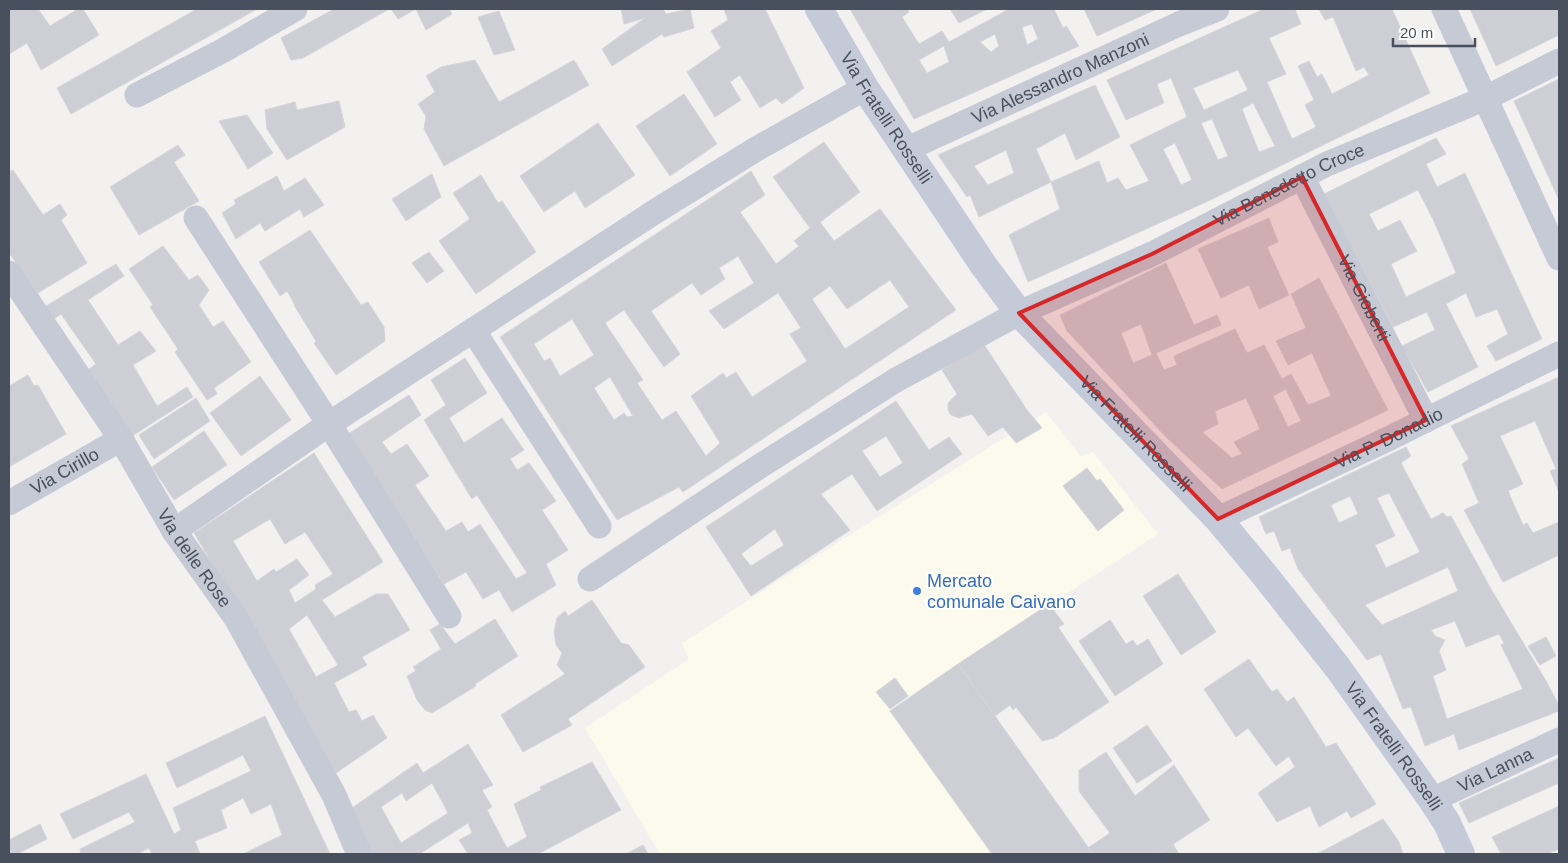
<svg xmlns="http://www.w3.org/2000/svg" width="1568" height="863" font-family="Arial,sans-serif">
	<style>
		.commercial { fill: #fbfaec }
		.building { fill: #cecfd4; stroke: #d5d5db; fill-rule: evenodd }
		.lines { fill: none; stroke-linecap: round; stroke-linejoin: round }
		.minor { stroke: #c5cad4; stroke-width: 25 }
		.secondary { stroke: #c4cad8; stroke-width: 28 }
		.marked { fill: #d62828; fill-opacity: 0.2; stroke: #d62828; stroke-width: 4; stroke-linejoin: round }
		.shop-dot { fill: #3f7fe0; stroke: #fff; stroke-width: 2 }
		.labels { text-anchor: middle; stroke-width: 4; stroke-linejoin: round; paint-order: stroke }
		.street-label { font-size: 18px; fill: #49505d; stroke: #fff }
		.shop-label { font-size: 18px; fill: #366cbe; stroke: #fff; text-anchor: start }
	</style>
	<rect width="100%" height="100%" fill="#f3f1f0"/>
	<path class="commercial" d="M 1046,412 L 1081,457 L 1093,452 L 1158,534 L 896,705 L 999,854 L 660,854 L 585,728 L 689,659 L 682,643 L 845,538 Z"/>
	<g class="building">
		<path d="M 9,9 L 38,9 L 50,26 L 78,9 L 83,9 L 99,35 L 41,70 L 27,43 L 9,54 Z"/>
		<path d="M 197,9 L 257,9 L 71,114 L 57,88 Z"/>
		<path d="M 334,9 L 389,9 L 303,58 L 291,60 L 281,38 Z"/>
		<path d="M 391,9 L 449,9 L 452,14 L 426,30 L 416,9 L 398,19 Z"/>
		<path d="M 621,9 L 663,9 L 666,14 L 690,9 L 694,28 L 664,37 L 662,34 L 612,66 L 602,49 L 645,18 L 624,24 Z"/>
		<path d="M 724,9 L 765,9 L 804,88 L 782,104 L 776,98 L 760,108 L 740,75 L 730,82 L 741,100 L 715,117 L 687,72 L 721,48 L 711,31 L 728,20 Z"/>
		<path d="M 850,9 L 907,9 L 909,12 L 902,17 L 919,44 L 942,31 L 949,42 L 1009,9 L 1054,9 L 1063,28 L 1066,26 L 1079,46 L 914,119 ZM 1032,24 L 1038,39 L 1027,45 L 1022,27 ZM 995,34 L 999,46 L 991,52 L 980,42 ZM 944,46 L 949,62 L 927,73 L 919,60 Z"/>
		<path d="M 950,9 L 987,9 L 959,23 Z"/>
		<path d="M 1084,9 L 1157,9 L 1097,36 Z"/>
		<path d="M 1264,9 L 1295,9 L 1301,24 L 1269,38 L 1286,74 L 1267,82 L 1292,139 L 1316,127 L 1305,105 L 1314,100 L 1298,66 L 1309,61 L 1317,77 L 1322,74 L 1332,94 L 1369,75 L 1364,67 L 1356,71 L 1333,17 L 1325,20 L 1319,9 L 1392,9 L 1430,93 L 1204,203 L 1028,282 L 1009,235 L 1060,209 L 1051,182 L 1099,161 L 1107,183 L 1118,178 L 1126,190 L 1149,181 L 1130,145 L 1187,117 L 1171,78 L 1157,84 L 1164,103 L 1126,120 L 1107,80 ZM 1238,70 L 1248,90 L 1204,110 L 1193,88 ZM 1253,103 L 1275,146 L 1259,152 L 1242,109 ZM 1212,119 L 1228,156 L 1218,160 L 1201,123 ZM 1175,143 L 1192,180 L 1181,185 L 1163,149 Z"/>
		<path d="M 1470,9 L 1559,9 L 1559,35 L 1496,66 Z"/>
		<path d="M 499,11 L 515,50 L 494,55 L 478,17 Z"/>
		<path d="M 475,60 L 499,102 L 574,60 L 589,85 L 444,166 L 424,129 L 426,116 L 418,104 L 435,92 L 426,76 L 441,67 Z"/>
		<path d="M 1559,79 L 1559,200 L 1514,101 Z"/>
		<path d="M 1095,85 L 1120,137 L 1076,160 L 1065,133 L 1036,149 L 1051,182 L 979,217 L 970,195 L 967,197 L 938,155 ZM 1006,150 L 1014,173 L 988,185 L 974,166 Z"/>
		<path d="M 684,94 L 717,144 L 670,176 L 636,126 Z"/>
		<path d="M 339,101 L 345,127 L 287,160 L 267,129 L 265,110 L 295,102 L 297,110 Z"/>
		<path d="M 247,115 L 273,153 L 248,169 L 219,121 Z"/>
		<path d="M 598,123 L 635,175 L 585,208 L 575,191 L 544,212 L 520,176 Z"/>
		<path d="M 1436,138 L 1446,154 L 1426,164 L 1437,187 L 1465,173 L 1542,339 L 1496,361 L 1487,346 L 1508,334 L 1497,309 L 1476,317 L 1466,293 L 1446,304 L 1478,367 L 1428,392 L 1402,346 L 1435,330 L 1427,312 L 1393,327 L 1324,194 ZM 1418,190 L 1433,219 L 1456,273 L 1406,297 L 1391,264 L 1417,251 L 1400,220 L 1378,231 L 1369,214 Z"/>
		<path d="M 824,142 L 860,192 L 820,222 L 834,241 L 880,209 L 956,310 L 683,492 L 679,487 L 617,520 L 500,337 L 751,171 L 765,195 L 740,212 L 776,264 L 799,246 L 794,241 L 810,228 L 773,177 ZM 738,256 L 754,283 L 709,311 L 724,329 L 778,293 L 801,328 L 790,334 L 807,361 L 752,397 L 736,372 L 726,378 L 723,373 L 691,396 L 720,443 L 706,456 L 676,411 L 662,420 L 637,383 L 643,380 L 605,323 L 624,310 L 664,367 L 680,354 L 651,311 L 692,283 L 701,295 L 725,279 L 719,268 ZM 890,280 L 909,307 L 845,349 L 812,299 L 830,286 L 847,309 ZM 572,319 L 594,355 L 560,376 L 550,358 L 544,361 L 534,344 ZM 610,377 L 633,416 L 627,417 L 624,413 L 614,420 L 594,388 Z"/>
		<path d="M 178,145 L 185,155 L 174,162 L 199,201 L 139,235 L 110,187 Z"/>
		<path d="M 13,170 L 43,215 L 60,204 L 67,215 L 61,220 L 87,263 L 38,293 L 9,253 L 9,172 Z"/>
		<path d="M 432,174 L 441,197 L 406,221 L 392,199 Z"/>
		<path d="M 481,175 L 498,203 L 502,201 L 536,252 L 476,294 L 439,241 L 470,219 L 453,193 Z"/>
		<path d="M 277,176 L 284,191 L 305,178 L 324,205 L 304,217 L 300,209 L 265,231 L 260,223 L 236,239 L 222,213 L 236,204 L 234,200 Z"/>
		<path d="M 1269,218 L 1278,242 L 1267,247 L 1289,295 L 1259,309 L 1249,285 L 1221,298 L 1198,249 Z"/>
		<path d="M 310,230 L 361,305 L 368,302 L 384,327 L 385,341 L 336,375 L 314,343 L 316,341 L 294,305 L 295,305 L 287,291 L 280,296 L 259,262 Z"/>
		<path d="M 163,246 L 189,280 L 198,275 L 209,290 L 199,305 L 213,327 L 223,321 L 251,362 L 214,388 L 217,394 L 207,400 L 175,352 L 178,349 L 150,307 L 153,305 L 129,269 Z"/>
		<path d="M 429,252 L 444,271 L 427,283 L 412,263 Z"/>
		<path d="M 1166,263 L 1194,325 L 1217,315 L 1221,325 L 1156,353 L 1164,370 L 1177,365 L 1174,356 L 1235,329 L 1247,353 L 1264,345 L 1282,379 L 1291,374 L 1308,405 L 1331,396 L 1312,353 L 1288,365 L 1276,341 L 1306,328 L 1291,294 L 1319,278 L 1388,410 L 1222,489 L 1165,436 L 1067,331 L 1060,315 ZM 1141,324 L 1152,355 L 1133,363 L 1121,333 ZM 1286,389 L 1301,421 L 1288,427 L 1273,396 ZM 1246,398 L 1260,429 L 1234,442 L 1242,454 L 1232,458 L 1202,432 L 1218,424 L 1215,411 Z"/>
		<path d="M 116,264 L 124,276 L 88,300 L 118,345 L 140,331 L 156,351 L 133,365 L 157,406 L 187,387 L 193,397 L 132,436 L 89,369 L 96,364 L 61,314 L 54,319 L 46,306 Z"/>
		<path d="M 983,343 L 1027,410 L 1042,428 L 1016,443 L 1003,427 L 988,436 L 972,414 L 959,418 L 951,415 L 948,410 L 948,403 L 957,394 L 942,370 Z"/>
		<path d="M 465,358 L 487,393 L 449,418 L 464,443 L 502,418 L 524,450 L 510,459 L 517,470 L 529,463 L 556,501 L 542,510 L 568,550 L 546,564 L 556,585 L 512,612 L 499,590 L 483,599 L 466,572 L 444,584 L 348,434 L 409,395 L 421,415 L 382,442 L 391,454 L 407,444 L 429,476 L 415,485 L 446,531 L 462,522 L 468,532 L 480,524 L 516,579 L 527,573 L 477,495 L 472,499 L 424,420 L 446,405 L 431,380 Z"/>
		<path d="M 28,375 L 34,386 L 38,385 L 66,434 L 9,467 L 9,386 Z"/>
		<path d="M 260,376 L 291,420 L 241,456 L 210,413 Z"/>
		<path d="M 1559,377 L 1559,492 L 1550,471 L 1556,469 L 1535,421 L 1500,436 L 1523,484 L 1508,491 L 1523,525 L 1527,523 L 1533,533 L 1559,522 L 1559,555 L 1503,582 L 1464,510 L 1479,503 L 1462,464 L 1469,459 L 1451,426 Z"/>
		<path d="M 196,398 L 210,421 L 154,459 L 139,435 Z"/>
		<path d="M 896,401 L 929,450 L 949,437 L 962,454 L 877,511 L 852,474 L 821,494 L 850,530 L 751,596 L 706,527 ZM 886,436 L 903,463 L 880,477 L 862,451 ZM 775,529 L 784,545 L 751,566 L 741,554 Z"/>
		<path d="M 204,431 L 227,465 L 174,500 L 152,467 Z"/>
		<path d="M 1406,447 L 1411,456 L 1401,463 L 1431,519 L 1443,513 L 1447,517 L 1451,516 L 1491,589 L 1546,681 L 1559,705 L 1559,711 L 1459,750 L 1454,734 L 1425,746 L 1411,707 L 1403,709 L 1381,654 L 1367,660 L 1298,569 L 1290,548 L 1282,551 L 1274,531 L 1266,534 L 1259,517 ZM 1389,493 L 1420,552 L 1386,568 L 1375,545 L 1395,536 L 1377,498 ZM 1350,496 L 1358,514 L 1339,523 L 1331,505 ZM 1448,567 L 1458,591 L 1382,625 L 1365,605 ZM 1455,621 L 1466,647 L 1499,634 L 1504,643 L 1501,645 L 1523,689 L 1447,719 L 1433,676 L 1446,670 L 1439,651 L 1445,640 L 1435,636 L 1431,630 Z"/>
		<path d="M 314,453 L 383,562 L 322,600 L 335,617 L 376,594 L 388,594 L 410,630 L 362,657 L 367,665 L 334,683 L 349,712 L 356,710 L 362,721 L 373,715 L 387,738 L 333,775 L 297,705 L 194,533 ZM 270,519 L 285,544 L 305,532 L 333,574 L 315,585 L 316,589 L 295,603 L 289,590 L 309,575 L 297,559 L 276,572 L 274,569 L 257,581 L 233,541 ZM 307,615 L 338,665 L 316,677 L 289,629 Z"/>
		<path d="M 1087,468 L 1097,481 L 1100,479 L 1124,510 L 1098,531 L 1063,486 Z"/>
		<path d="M 1178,574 L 1216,632 L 1181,655 L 1143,596 Z"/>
		<path d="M 592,600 L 621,643 L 629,645 L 645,667 L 568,719 L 572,725 L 523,752 L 501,715 L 565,674 L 557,665 L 562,653 L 556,645 L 554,632 L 557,618 L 565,611 L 568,616 Z"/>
		<path d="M 1049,604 L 1064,624 L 1058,627 L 1109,702 L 1054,738 L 1042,741 L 1016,707 L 1013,710 L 1010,705 L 995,716 L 958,664 Z"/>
		<path d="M 495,619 L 518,656 L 475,684 L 476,686 L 432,713 L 425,710 L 417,700 L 407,676 L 416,671 L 413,667 L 441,649 L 430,630 L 440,624 L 455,644 Z"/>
		<path d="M 1110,620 L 1126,644 L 1133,640 L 1137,646 L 1148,639 L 1163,664 L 1115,696 L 1079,641 Z"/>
		<path d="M 1546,637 L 1556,656 L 1540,665 L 1528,646 Z"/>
		<path d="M 1249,659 L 1272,692 L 1277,689 L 1287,702 L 1294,697 L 1326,747 L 1336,743 L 1376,804 L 1351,818 L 1347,811 L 1319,827 L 1310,806 L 1277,822 L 1258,793 L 1295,767 L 1289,756 L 1276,766 L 1248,728 L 1236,737 L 1204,689 Z"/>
		<path d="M 958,664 L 995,716 L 1093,854 L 992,854 L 890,711 Z"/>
		<path d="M 895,678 L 908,696 L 890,709 L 876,692 Z"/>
		<path d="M 265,716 L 330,854 L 243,854 L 282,835 L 271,804 L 251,814 L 243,798 L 221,810 L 227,828 L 195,841 L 200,854 L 152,854 L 149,848 L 137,854 L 81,854 L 80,849 L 135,822 L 129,812 L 73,839 L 60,814 L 146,774 L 174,834 L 181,830 L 173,808 L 251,771 L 243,755 L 177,788 L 166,763 Z"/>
		<path d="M 1147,725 L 1172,761 L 1137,783 L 1113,748 Z"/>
		<path d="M 468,744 L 493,785 L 482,790 L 492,807 L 487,810 L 507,848 L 527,837 L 514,804 L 541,790 L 540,787 L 592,762 L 621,810 L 538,854 L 468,854 L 459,840 L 472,833 L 468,823 L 421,853 L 422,854 L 371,854 L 349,810 L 417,763 L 423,773 ZM 432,783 L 448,813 L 401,843 L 381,807 L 402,793 L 406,801 Z"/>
		<path d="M 1106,752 L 1135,796 L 1174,765 L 1210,820 L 1158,854 L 1093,854 L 1088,848 L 1110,833 L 1079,791 L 1079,770 Z"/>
		<path d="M 1559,758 L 1559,783 L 1469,823 L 1459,803 Z"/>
		<path d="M 1559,806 L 1559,849 L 1547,854 L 1501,854 L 1492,837 Z"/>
		<path d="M 1383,819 L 1399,842 L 1403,854 L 1317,854 Z"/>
		<path d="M 40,824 L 47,839 L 17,854 L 9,854 L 9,840 Z"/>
		<path d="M 1173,844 L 1179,854 L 1158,854 Z"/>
		<path d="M 643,845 L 648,854 L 626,854 Z"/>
	</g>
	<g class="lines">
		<g class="minor">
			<path d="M 1444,9 L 1559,258"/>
			<path d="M 137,95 L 224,50 L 295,9"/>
			<path id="s1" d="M 905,150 L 1179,24 L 1217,9"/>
			<path id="s2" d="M 1302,177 L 1426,420"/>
			<path d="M 196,218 L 329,424 L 449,616"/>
			<path id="s3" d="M 9,273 L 121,439 L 174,531 L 236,618 L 334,795 L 359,854"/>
			<path d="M 473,330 L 599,526"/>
			<path id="s4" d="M 9,503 L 121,439"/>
			<path id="s5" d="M 1218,519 L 1388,439 L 1559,354"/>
			<path d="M 174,531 L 329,424 L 656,211 L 758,148 L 865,88"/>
			<path id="s6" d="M 590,579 L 757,468 L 896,380 L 1019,313 L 1152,254 L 1327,164 L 1486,98 L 1559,61"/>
			<path id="s7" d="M 1432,800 L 1559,740"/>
		</g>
		<path class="secondary" id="s8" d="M 819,9 L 865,88 L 984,266 L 1019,313 L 1218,519 L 1263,573 L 1338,668 L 1432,800 L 1447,823 L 1461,854"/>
	</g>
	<path class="marked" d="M 1302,177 L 1426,420 L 1218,519 L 1019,313 L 1152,254 Z"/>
	<circle class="shop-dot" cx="917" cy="591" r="5"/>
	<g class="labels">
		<g class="street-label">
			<text dy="6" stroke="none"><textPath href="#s1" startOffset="171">Via Alessandro Manzoni</textPath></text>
			<text dy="6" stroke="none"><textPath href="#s8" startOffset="128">Via Fratelli Rosselli</textPath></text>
			<text dy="6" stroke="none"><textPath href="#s6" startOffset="804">Via Benedetto Croce</textPath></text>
			<text dy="6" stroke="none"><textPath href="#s2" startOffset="136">Via Gioberti</textPath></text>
			<text dy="6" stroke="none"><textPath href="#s8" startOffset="532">Via Fratelli Rosselli</textPath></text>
			<text dy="6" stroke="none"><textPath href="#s5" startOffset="189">Via P. Donadio</textPath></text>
			<text dy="6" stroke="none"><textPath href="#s4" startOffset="64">Via Cirillo</textPath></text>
			<text dy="6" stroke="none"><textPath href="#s3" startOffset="340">Via delle Rose</textPath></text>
			<text dy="6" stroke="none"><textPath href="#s8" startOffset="938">Via Fratelli Rosselli</textPath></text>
			<text dy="6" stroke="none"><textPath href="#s7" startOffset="70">Via Lanna</textPath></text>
		</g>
		<g class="shop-label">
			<text x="927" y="587">Mercato<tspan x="927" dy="21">comunale Caivano</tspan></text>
		</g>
	</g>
	<rect width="1568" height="863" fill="none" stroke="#49505d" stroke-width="20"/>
	<path d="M1393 38v8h82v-8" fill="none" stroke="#49505d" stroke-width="2.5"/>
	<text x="1400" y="38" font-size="15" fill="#49505d" stroke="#ffffff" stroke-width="4" paint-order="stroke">20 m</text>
</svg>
